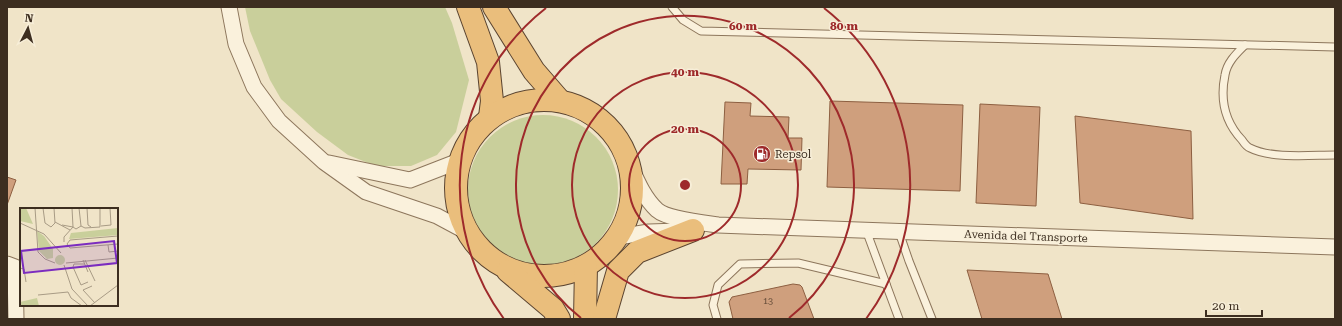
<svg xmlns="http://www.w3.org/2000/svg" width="1342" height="326" font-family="'Roboto Serif',serif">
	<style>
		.green { fill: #c9cf9b }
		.building { fill: #cf9f7d; stroke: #8d5f41 }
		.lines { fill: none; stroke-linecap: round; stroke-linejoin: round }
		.service-casing { stroke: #8d765c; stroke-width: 9 }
		.minor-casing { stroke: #8d765c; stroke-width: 17 }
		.trunk-casing { stroke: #5b4430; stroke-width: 24 }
		.service { stroke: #faf1dc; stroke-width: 7 }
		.minor { stroke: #faf1dc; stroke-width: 15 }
		.trunk { stroke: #eabe7c; stroke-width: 22 }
		.ring { fill: none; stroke: #9e2a2b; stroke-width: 2 }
		.labels { text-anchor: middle; stroke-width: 3; stroke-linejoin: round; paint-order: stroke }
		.number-label { font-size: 9px; fill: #624a37 }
		.poi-label { font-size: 11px; fill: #3d2e20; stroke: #f7eed8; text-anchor: start }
		.street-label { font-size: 11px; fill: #3d2e20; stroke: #f7eed8 }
		.inset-road { fill: none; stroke: #a89b85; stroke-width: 1 }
		.view { fill: #7b2cbf; fill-opacity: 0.15; stroke: #7b2cbf; stroke-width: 2 }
		.inset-edge { fill: none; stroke: #3d2e20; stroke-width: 2 }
		.centre { fill: #9e2a2b; stroke: #f7eed8; stroke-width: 2 }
		.ring-label { font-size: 12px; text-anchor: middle; font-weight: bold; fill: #9e2a2b; stroke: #f7eed8; stroke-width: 3; stroke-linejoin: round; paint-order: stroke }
	</style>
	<rect width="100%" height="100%" fill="#f0e4c8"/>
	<g class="green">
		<path d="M 245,7 L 445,7 L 452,23 L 469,80 L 456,132 L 437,155 L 411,166 L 376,166 L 348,155 L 317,132 L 281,99 L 270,80 L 250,31 Z"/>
		<circle cx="543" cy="190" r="75"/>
	</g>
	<g class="building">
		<path d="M 830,101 L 963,105 L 960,191 L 827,187 Z"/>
		<path d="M 725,102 L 751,103 L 750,116 L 789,117 L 788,138 L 802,138 L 801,170 L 748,169 L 747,184 L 721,184 Z"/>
		<path d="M 980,104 L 1040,107 L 1036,206 L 976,203 Z"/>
		<path d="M 1075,116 L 1191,131 L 1193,219 L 1080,203 Z"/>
		<path d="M 7,177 L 16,180 L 7,205 Z"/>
		<path d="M 967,270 L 1048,274 L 1062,319 L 982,319 Z"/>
		<path d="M 793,284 L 800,285 L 802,287 L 814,319 L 733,319 L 729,302 L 732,297 Z"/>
	</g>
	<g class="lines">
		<defs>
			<g id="service">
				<path d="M 672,7 L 683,20 L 701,31 L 1335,47"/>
				<path d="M 1245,45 C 1237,53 1227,62 1225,75 C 1220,99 1225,122 1242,140 C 1244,143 1247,147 1250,148 C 1271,159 1311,155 1335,155"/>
				<path d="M 866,230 L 899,319"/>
				<path d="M 899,232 L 909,261 L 932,319"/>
				<path d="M 717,319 L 713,305 L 718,285 L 740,264 L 798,263 L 886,284"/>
			</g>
			<g id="minor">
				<path d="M 229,7 L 236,44 L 254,87 L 279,121 L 324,162 L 366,192 L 437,216 L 465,231"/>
				<path d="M 329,163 L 410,180 L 459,161"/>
				<path d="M 630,165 C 637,181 644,198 657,210 C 667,219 704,223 718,225 L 1335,247"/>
				<path d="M 618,237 L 649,232 L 679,231"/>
				<path d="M 7,264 L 15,267 L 16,319"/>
			</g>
			<g id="trunk">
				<path d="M 468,7 L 488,62 L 492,101 L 490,117"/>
				<path d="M 494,7 L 534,71 L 560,101"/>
				<circle cx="544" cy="188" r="88"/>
				<path d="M 508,271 L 553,309 L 559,319"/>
				<path d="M 585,319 L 586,266"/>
				<path d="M 604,319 L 618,271 L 637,252 L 693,230"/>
			</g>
		</defs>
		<use href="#service" class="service-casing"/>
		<use href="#minor" class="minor-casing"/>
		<use href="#trunk" class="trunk-casing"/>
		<use href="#service" class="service"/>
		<use href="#minor" class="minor"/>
		<use href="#trunk" class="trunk"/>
	</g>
	<g class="ring">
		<circle cx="685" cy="185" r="56"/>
		<circle cx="685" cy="185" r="113"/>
		<path d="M581 318A169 169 0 1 1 789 318"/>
		<path d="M504 319A225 225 0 0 1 546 8M824 8A225 225 0 0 1 866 319"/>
	</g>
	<defs>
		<symbol id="fuel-disc" viewBox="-11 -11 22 22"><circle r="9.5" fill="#9e2a2b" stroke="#f7eed8"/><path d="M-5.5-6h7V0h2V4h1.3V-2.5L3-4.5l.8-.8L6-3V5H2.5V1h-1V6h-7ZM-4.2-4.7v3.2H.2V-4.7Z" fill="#fff"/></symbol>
	</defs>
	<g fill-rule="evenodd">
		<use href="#fuel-disc" x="752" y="144" width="20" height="20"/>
	</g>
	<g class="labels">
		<g class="number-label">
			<text x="768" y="304">13</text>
		</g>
		<g class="poi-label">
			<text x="775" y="158">Repsol</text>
		</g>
		<g class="street-label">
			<text transform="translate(1026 236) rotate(2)" y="4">Avenida del Transporte</text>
		</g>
	</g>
	<g transform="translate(20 208)">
		<rect width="98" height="98" fill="#f0e4c8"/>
		<path d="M 0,0 L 6,0 L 13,16 L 0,13 ZM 98,20 L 98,27 L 49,31 L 51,25 ZM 17,23 L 24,28 L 33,41 L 33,50 L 27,51 L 19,43 ZM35 52a5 5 0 1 1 10 0a5 5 0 1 1-10 0ZM 17,90 L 19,98 L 0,98 L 0,94 Z" fill="#c9cf9b"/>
		<path class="inset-road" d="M 15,0 L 18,44 L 25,51 L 35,55M 23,0 L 25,15 L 31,19 L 35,15 L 34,0M 52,0 L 53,19 L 56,21 L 61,18 L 59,0M 67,0 L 68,17 L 71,19M 35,14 L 50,22M 0,15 L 24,26 L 41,45M 42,17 L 53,19 L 44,29 L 44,34M 61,18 L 65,20 L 80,19 L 80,0M 81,18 L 91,17 L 90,0M 98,28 L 50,32 L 47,36 L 50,40 L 98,36M 88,37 L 89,44 L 98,43M 63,52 L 68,64M 65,52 L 75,73M 46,55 L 98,50M 65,56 L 54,56 L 53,59 L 61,77 L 68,74M 44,57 L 52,81 L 68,98M 0,60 L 4,61 L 6,74M 72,78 L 63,82 L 75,95M 18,87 L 48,84 L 51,90 L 62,98M 70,98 L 98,77"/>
		<path class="view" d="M 94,33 L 97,55 L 4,65 L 1,43 Z"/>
		<rect width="98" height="98" class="inset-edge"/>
	</g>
	<circle cx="685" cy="185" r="6" class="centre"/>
	<g class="ring-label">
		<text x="844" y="30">80 m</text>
		<text x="743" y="30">60 m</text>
		<text x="685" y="76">40 m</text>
		<text x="685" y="133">20 m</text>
	</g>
	<rect width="1342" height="326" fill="none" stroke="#3d2e20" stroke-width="16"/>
	<g transform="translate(28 28) rotate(6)" stroke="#f7eed8" stroke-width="3" paint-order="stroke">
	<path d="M0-3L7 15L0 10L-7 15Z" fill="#3d2e20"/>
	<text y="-6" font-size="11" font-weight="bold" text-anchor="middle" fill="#3d2e20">N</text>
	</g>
	<path d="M1206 310v6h56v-6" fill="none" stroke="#3d2e20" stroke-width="2"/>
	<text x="1212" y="310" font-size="12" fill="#3d2e20" stroke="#f7eed8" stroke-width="3" paint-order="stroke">20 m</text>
</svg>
